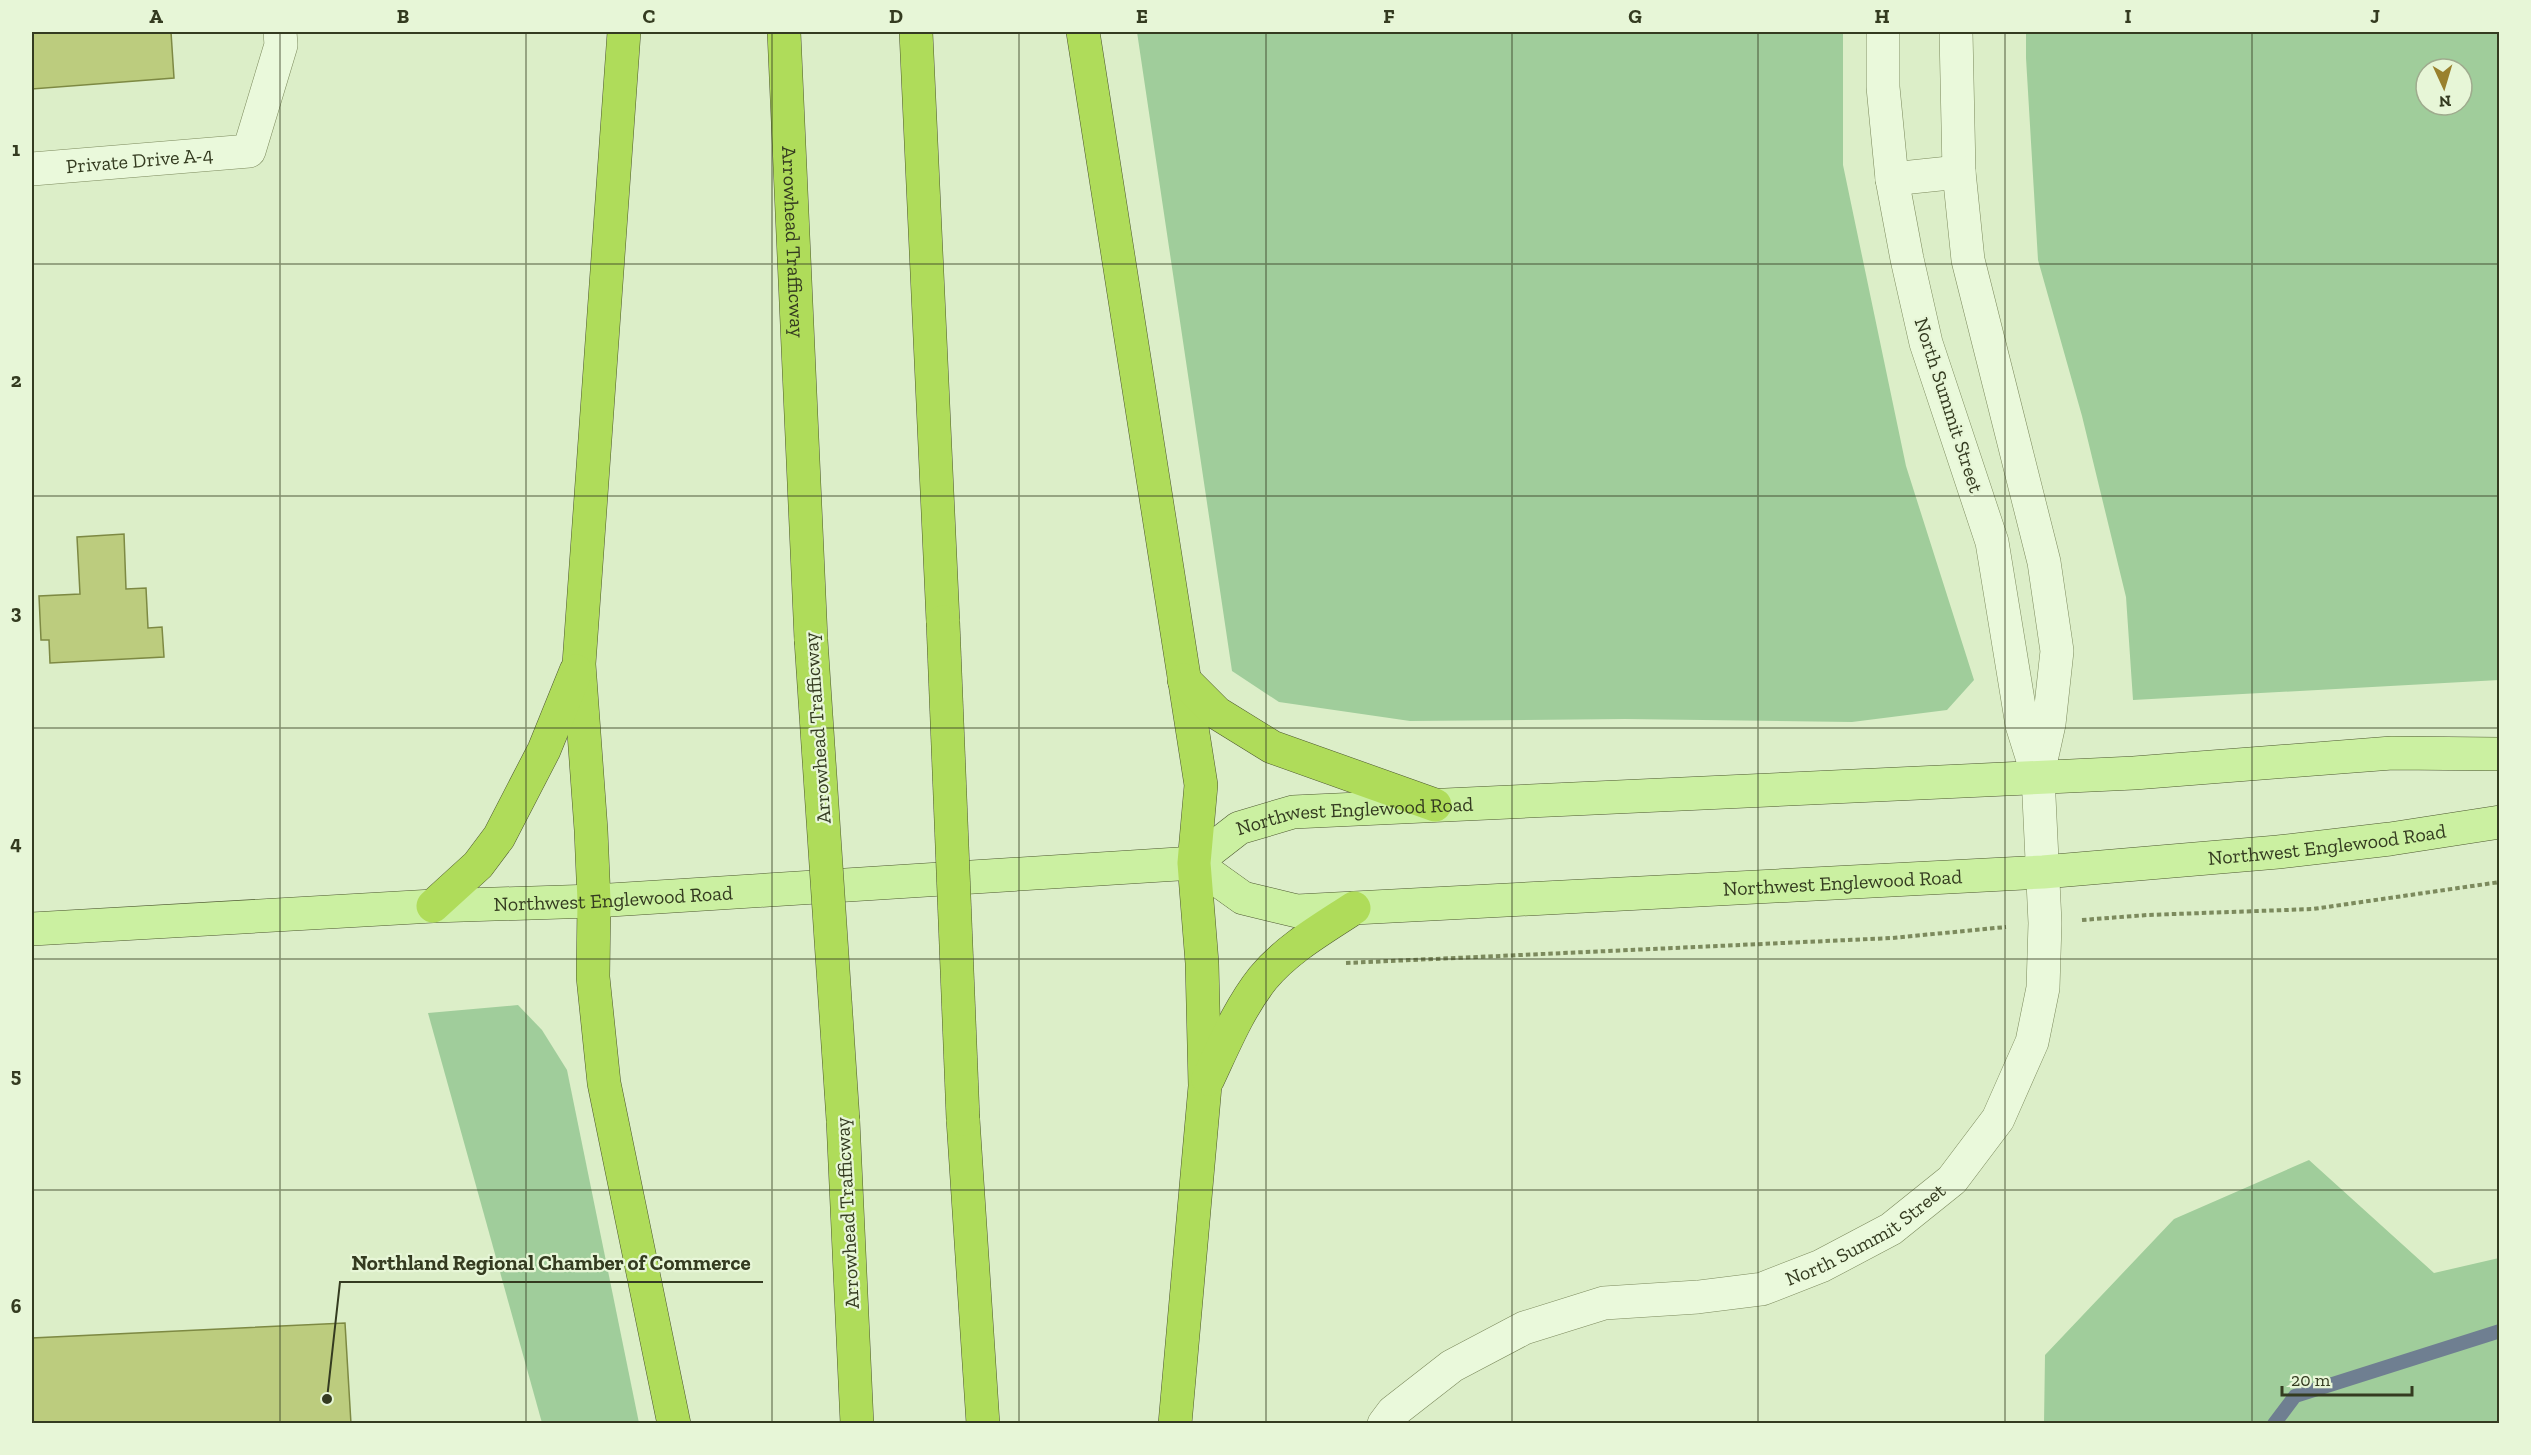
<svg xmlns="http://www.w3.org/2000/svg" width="2531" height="1455" font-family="'Zilla Slab',serif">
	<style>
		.green { fill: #a0cd9b; fill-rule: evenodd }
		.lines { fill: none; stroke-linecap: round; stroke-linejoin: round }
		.stream { stroke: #6f7f91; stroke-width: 14 }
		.building { fill: #bccc7e; stroke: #7d8943; stroke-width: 1.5 }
		.minor-casing { stroke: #7c8a5d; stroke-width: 34 }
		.major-casing { stroke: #4e5831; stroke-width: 34 }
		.highway-casing { stroke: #4e5831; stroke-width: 34 }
		.path { stroke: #7c8a5d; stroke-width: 4; stroke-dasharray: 4.5 3; stroke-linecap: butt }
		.minor { stroke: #eaf9db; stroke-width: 33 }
		.major { stroke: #cbf0a1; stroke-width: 33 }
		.highway { stroke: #afdc5a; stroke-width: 33 }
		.highway-bridge-casing { stroke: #4e5831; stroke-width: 34; stroke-linecap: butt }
		.highway-bridge { stroke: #afdc5a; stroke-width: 33 }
		.grid { fill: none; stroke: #343b20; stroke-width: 1.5; stroke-opacity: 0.55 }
		.labels { text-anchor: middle; stroke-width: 4.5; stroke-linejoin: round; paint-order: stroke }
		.street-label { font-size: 20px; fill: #343b20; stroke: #e7f6d7 }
		.leader { fill: none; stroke: #343b20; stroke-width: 2 }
		.callout-dot { fill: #343b20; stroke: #e7f6d7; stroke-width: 2 }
		.callout-label { font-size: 21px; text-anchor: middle; font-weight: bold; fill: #343b20; stroke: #e7f6d7; stroke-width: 4.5; stroke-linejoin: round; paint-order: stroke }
		.neatline { fill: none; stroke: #343b20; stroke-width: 2 }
		.grid-label { font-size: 20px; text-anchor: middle; font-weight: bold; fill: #343b20 }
	</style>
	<rect width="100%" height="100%" fill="#dceec8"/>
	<g class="green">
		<path d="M 1137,32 L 1843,32 L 1843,165 L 1906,466 L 1974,680 L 1947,710 L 1852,722 L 1625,719 L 1410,721 L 1279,702 L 1232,671 Z"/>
		<path d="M 2026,32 L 2499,32 L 2499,680 L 2133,700 L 2126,597 L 2082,416 L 2038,260 L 2026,58 ZM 2426,69 L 2462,69 L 2462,105 L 2426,105 Z"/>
		<path d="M 518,1005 L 542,1030 L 567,1070 L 639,1423 L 542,1423 L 428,1013 Z"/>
		<path d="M 2309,1160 L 2434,1273 L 2499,1258 L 2499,1423 L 2044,1423 L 2045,1355 L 2174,1219 Z"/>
	</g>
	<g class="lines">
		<path class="stream" d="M 2274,1424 L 2295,1396 L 2500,1331"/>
	</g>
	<g class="building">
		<path d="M 32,32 L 171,32 L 174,78 L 32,89 Z"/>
		<path d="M 124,534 L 126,589 L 146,588 L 148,628 L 162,627 L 164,657 L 50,663 L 49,640 L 41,640 L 39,596 L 80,594 L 77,537 Z"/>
		<path d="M 345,1323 L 351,1424 L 32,1424 L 32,1338 Z"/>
	</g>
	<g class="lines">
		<defs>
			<g id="minor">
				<path d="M 1956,32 L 1959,172 L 1968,260 L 2044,562 L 2057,651 L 2049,724 L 2038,774"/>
				<path id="s1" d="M 32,169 L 249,151 L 281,45 L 280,32"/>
				<path d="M 1892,179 L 1959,172"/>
				<path id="s2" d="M 1384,1424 L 1393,1412 L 1452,1366 L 1524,1328 L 1604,1303 L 1698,1297 L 1762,1289 L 1821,1266 L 1891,1229 L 1952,1180 L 1998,1119 L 2032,1042 L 2043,988 L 2045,923 L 2038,776 L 2022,725 L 1992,542 L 1926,343 L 1907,259 L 1892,179 L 1883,87 L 1883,32"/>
			</g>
			<g id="major">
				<path id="s3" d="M 1194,863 L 1243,898 L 1297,911 L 2043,872 L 2278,852 L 2390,839 L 2500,822"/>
				<path id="s4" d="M 32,929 L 433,906 L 594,901 L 1194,863 L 1239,828 L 1293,812 L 2134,773 L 2392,753 L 2500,754"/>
			</g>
			<g id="highway">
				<path d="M 624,32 L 579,664 L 591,830 L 594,901 L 593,977 L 604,1083 L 674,1424"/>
				<path id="s5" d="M 784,32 L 811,640"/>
				<path d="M 916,32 L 943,622"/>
				<path d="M 1083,32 L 1201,785 L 1194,863 L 1202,963 L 1205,1086 L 1175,1424"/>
				<path d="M 1184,680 L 1217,713 L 1272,747 L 1435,805"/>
				<path d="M 433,906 L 478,865 L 499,837 L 544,750 L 576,671"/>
				<path d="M 1208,1079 C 1224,1045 1239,1008 1263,978 C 1287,949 1322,929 1354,908"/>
				<path d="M 963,1119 L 983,1424"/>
				<path d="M 843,1120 L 857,1424"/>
			</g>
		</defs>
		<use href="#minor" class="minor-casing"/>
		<use href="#major" class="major-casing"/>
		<use href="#highway" class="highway-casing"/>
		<g class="path">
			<path d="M 2082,920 L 2147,915 L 2313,909 L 2500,882"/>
			<path d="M 1346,963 L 1892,938 L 2006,927"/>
		</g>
		<use href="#minor" class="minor"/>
		<use href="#major" class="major"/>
		<use href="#highway" class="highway"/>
		<defs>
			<g id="highway-bridge">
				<path d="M 943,622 L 963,1119"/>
				<path d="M 811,640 L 843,1120"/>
			</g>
		</defs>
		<use href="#highway-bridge" class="highway-bridge-casing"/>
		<use href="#highway-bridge" class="highway-bridge"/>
	</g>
	<path class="grid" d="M 280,32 L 280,1424M 526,32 L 526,1424M 772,32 L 772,1424M 1019,32 L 1019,1424M 1266,32 L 1266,1424M 1512,32 L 1512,1424M 1758,32 L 1758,1424M 2005,32 L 2005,1424M 2252,32 L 2252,1424M 32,264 L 2500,264M 32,496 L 2500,496M 32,728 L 2500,728M 32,959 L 2500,959M 32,1190 L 2500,1190"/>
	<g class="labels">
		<g class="street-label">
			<text dy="7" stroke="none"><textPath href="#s1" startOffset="108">Private Drive A-4</textPath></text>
			<text dy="7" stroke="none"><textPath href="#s5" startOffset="210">Arrowhead Trafficway</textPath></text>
			<text transform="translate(1949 405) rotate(72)" y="7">North Summit Street</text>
			<text transform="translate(817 728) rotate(-94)" y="7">Arrowhead Trafficway</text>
			<text dy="7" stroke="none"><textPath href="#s4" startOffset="1338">Northwest Englewood Road</textPath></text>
			<text dy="7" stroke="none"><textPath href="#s3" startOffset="1148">Northwest Englewood Road</textPath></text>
			<text dy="7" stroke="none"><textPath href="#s3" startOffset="662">Northwest Englewood Road</textPath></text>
			<text dy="7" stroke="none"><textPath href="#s4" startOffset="582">Northwest Englewood Road</textPath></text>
			<text transform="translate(847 1213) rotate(-93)" y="7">Arrowhead Trafficway</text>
			<text dy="7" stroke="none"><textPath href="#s2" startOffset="531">North Summit Street</textPath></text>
		</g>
	</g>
	<path class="leader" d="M327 1399L340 1282H763"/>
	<circle class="callout-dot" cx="327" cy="1399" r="6"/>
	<g class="callout-label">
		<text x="551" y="1270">Northland Regional Chamber of Commerce</text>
	</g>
	<rect width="2531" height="1455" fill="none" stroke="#e7f6d7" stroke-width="66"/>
	<g transform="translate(2444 87) rotate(176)"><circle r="28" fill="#e7f6d7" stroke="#9fab8e" stroke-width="1.5"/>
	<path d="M0-4.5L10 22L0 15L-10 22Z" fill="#99812d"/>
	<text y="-9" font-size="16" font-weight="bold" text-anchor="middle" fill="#343b20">N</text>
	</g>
	<path d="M2282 1386v9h130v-9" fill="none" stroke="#343b20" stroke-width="3"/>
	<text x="2291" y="1386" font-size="18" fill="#343b20" stroke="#e7f6d7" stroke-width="4.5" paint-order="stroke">20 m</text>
	<rect x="33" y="33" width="2465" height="1389" class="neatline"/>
	<g class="grid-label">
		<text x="156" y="23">A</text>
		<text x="403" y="23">B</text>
		<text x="649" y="23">C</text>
		<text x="896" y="23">D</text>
		<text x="1142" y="23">E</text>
		<text x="1389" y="23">F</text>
		<text x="1635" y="23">G</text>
		<text x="1882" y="23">H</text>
		<text x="2128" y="23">I</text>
		<text x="2375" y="23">J</text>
		<text x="16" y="156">1</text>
		<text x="16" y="387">2</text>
		<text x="16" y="619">3</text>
		<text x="16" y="850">4</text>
		<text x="16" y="1082">5</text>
		<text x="16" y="1313">6</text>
	</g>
</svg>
